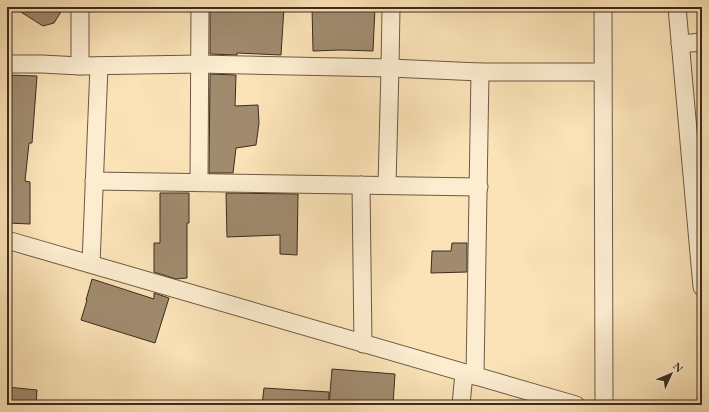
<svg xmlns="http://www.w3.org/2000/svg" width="709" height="412" font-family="'EB Garamond',serif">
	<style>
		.building { fill: #a08b6e; stroke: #3d2b1e }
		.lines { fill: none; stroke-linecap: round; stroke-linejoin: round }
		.minor-casing { stroke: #6c5944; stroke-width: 19 }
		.minor { stroke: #fcedd0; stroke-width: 17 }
	</style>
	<rect width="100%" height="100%" fill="#fbe3b7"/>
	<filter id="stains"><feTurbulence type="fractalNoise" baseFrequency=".005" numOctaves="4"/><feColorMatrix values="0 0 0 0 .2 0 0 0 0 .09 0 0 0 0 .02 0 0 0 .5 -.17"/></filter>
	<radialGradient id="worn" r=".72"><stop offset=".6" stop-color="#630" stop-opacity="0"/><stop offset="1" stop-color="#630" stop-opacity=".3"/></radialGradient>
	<g class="building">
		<path d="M 13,7 L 64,7 L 54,23 L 43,26 Z"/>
		<path d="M 210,7 L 284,7 L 281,55 L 237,53 L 237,55 L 210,54 Z"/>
		<path d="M 312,7 L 375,7 L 373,51 L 341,50 L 313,51 Z"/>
		<path d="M 210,74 L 236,75 L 235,106 L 258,105 L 259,123 L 256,145 L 236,148 L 233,173 L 209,173 Z"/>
		<path d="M 7,75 L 37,76 L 32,143 L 29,143 L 25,181 L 30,182 L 30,224 L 7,223 Z"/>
		<path d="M 160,193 L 189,193 L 189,223 L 187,223 L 187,278 L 176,279 L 154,272 L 154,243 L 160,243 Z"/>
		<path d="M 226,193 L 298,194 L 297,255 L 280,254 L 280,235 L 227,237 Z"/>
		<path d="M 452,243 L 467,243 L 467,272 L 431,273 L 432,251 L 451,251 Z"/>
		<path d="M 92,279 L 154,299 L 154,293 L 169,298 L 155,343 L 81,320 L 87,300 L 86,300 Z"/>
		<path d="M 332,369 L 395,374 L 393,405 L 329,405 Z"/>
		<path d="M 7,387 L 37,390 L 36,405 L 7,405 Z"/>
		<path d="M 264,388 L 329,392 L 329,405 L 262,405 Z"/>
	</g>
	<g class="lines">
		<defs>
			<g id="minor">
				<path d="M 603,7 L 604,405"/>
				<path d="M 677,7 L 702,287"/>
				<path d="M 680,44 L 702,42"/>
				<path d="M 7,64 L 42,64 L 80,66 L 199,64 L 390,68 L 480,72 L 603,72"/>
				<path d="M 80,66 L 80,7"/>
				<path d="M 94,181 L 479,187"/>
				<path d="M 199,182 L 200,7"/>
				<path d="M 361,185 L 363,344"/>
				<path d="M 387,185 L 390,68 L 391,7"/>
				<path d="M 7,240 L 576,405"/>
				<path d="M 91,264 L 99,66"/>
				<path d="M 475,376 L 480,72"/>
				<path d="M 461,405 L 464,373"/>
			</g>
		</defs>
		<use href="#minor" class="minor-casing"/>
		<use href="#minor" class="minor"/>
	</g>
	<rect width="709" height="412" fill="none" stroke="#fbe3b7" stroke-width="24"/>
	<rect x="8" y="8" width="693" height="396" fill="none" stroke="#3d2b1e" stroke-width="2"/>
	<rect x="12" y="12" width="685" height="388" fill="none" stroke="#3d2b1e"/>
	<g transform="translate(671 374) rotate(46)" stroke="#fcedd0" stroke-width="3" paint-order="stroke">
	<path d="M0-3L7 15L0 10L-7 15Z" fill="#3d2b1e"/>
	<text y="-6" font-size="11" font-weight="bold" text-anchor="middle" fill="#3d2b1e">N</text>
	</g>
	<rect width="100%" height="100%" filter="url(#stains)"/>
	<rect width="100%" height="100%" fill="url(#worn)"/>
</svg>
